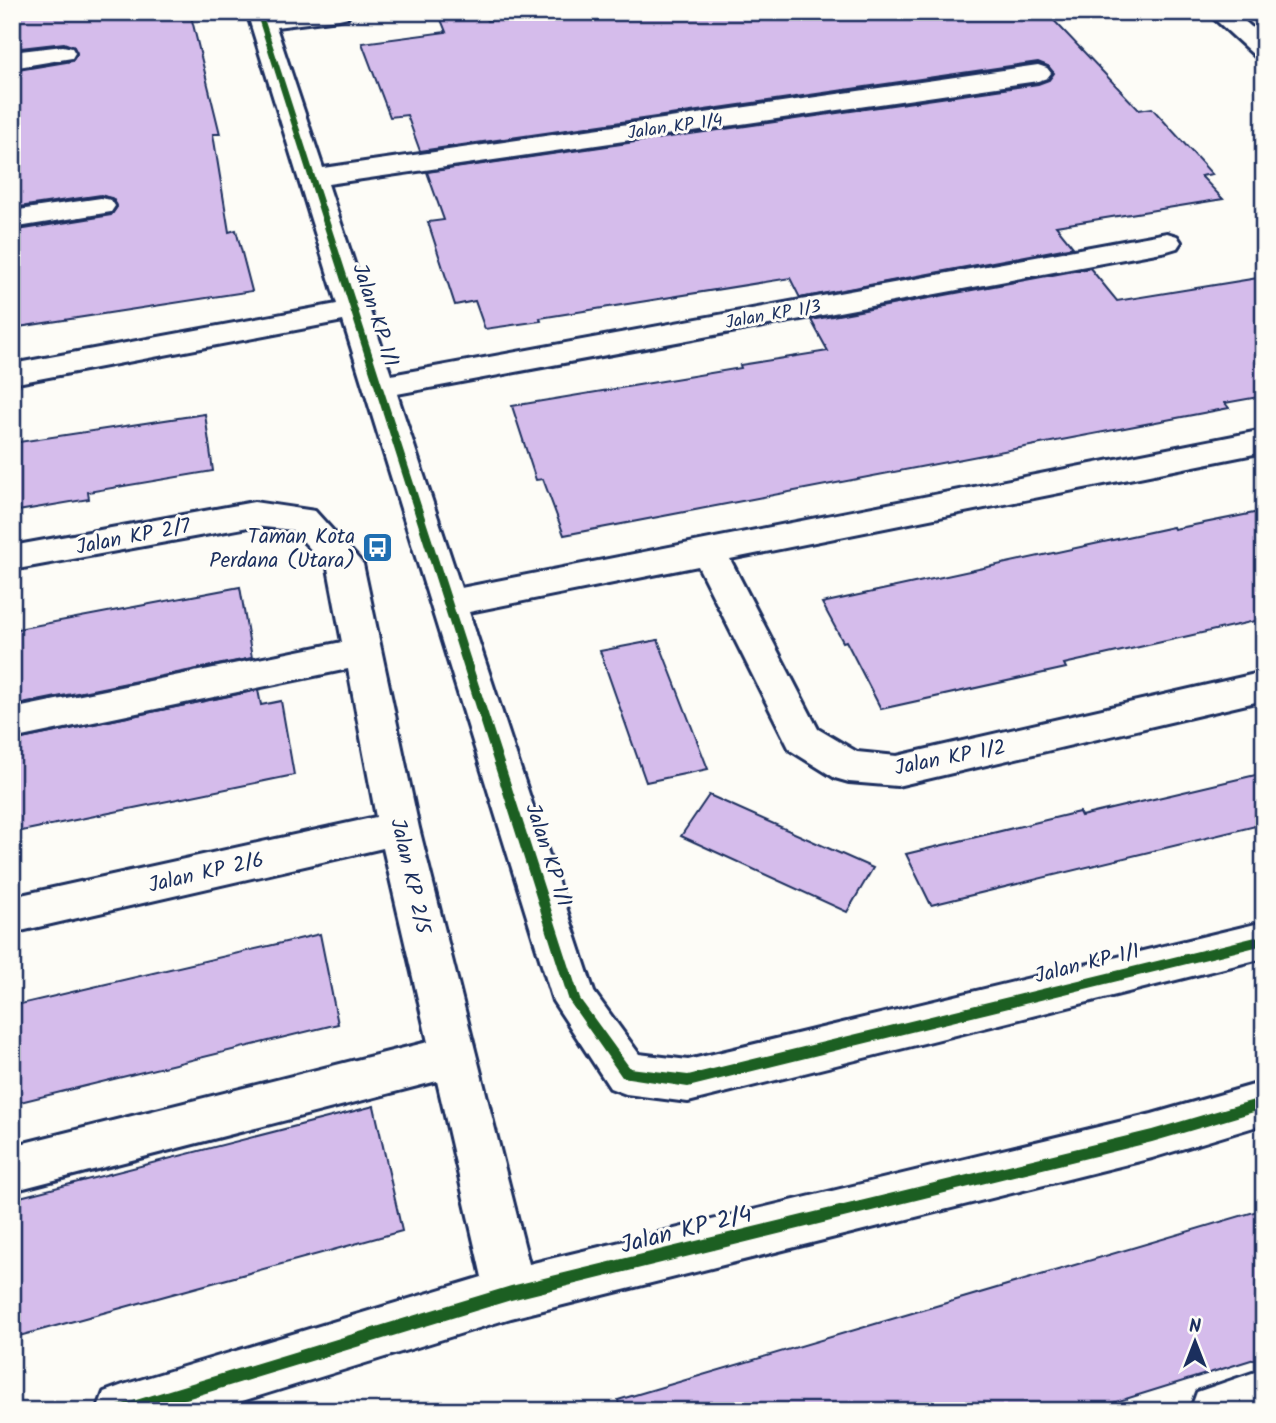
<svg xmlns="http://www.w3.org/2000/svg" width="1276" height="1423" font-family="Kalam,sans-serif">
	<style>
		.building { fill: #d5bceb; stroke: #1b2f5e; stroke-width: 2 }
		.lines { fill: none; stroke-linecap: round; stroke-linejoin: round }
		.minor-casing { stroke: #1b2f5e; stroke-width: 6 }
		.major-casing { stroke: #1b2f5e; stroke-width: 6 }
		.minor { fill: #fdfcf7; fill-rule: evenodd }
		.major { fill: #fdfcf7; fill-rule: evenodd }
		.cycleway-casing { stroke: #fdfcf7; stroke-width: 5 }
		.cycleway { fill: #1b5e20; fill-rule: evenodd }
		.labels { text-anchor: middle; stroke-width: 6; stroke-linejoin: round; paint-order: stroke }
		.far-street-label { font-size: 18px; fill: #1b2f5e; stroke: #fdfcf7 }
		.street-label { font-size: 21px; fill: #1b2f5e; stroke: #fdfcf7 }
		.poi-label { font-size: 21px; fill: #1b2f5e; stroke: #fdfcf7; text-anchor: end }
		.near-street-label { font-size: 24px; fill: #1b2f5e; stroke: #fdfcf7 }
	</style>
	<rect width="100%" height="100%" fill="#fdfcf7"/>
	<filter id="ink" filterUnits="userSpaceOnUse"><feTurbulence type="fractalNoise" baseFrequency=".0143" numOctaves="2"/><feDisplacementMap in="SourceGraphic" scale="14" xChannelSelector="R" yChannelSelector="G"/><feConvolveMatrix kernelMatrix="1 2 1 2 8 2 1 2 1" color-interpolation-filters="sRGB"/></filter>
	<g filter="url(#ink)">
		<g class="building">
			<path d="M 12,12 L 190,12 L 220,134 L 213,134 L 229,232 L 236,230 L 252,291 L 12,328 L 12,231 L 111,215 L 117,207 L 113,199 L 101,195 L 12,208 L 12,71 L 72,61 L 77,54 L 74,47 L 64,43 L 12,49 Z"/>
			<path d="M 477,12 L 482,12 L 487,21 L 557,12 L 1046,12 L 1139,110 L 1152,108 L 1212,174 L 1201,176 L 1223,199 L 1056,226 L 1073,247 L 800,298 L 790,278 L 540,318 L 541,321 L 485,329 L 475,301 L 455,305 L 428,222 L 444,220 L 427,172 L 1038,84 L 1049,80 L 1054,73 L 1048,66 L 1038,62 L 420,151 L 407,115 L 390,117 L 362,43 L 446,32 L 440,17 Z"/>
			<path d="M 1090,268 L 1117,301 L 1264,277 L 1264,396 L 1225,403 L 1229,408 L 564,535 L 543,479 L 536,480 L 512,406 L 741,368 L 740,365 L 828,351 L 811,320 Z"/>
			<path d="M 205,414 L 213,471 L 88,492 L 89,499 L 12,512 L 12,443 Z"/>
			<path d="M 1264,511 L 1264,619 L 1064,664 L 1066,668 L 881,709 L 846,641 L 843,642 L 822,603 L 1173,527 L 1174,529 Z"/>
			<path d="M 240,587 L 252,658 L 12,706 L 12,630 Z"/>
			<path d="M 658,640 L 708,769 L 646,782 L 600,651 Z"/>
			<path d="M 258,690 L 261,705 L 281,701 L 294,775 L 12,833 L 12,741 Z"/>
			<path d="M 1264,773 L 1264,824 L 931,905 L 906,854 L 1079,812 L 1081,816 Z"/>
			<path d="M 709,795 L 873,868 L 847,912 L 681,836 Z"/>
			<path d="M 320,934 L 338,1024 L 12,1104 L 12,1006 Z"/>
			<path d="M 374,1106 L 402,1231 L 12,1338 L 12,1199 Z"/>
			<path d="M 1264,1209 L 1264,1356 L 1087,1411 L 620,1411 L 618,1400 Z"/>
		</g>
		<g class="lines">
			<defs>
				<g id="minor">
					<path d="M 247,12 L 351,12 L 348,17 L 339,19 L 276,27 L 323,168 L 1038,65 L 1047,68 L 1051,73 L 1047,78 L 1038,81 L 328,184 L 391,375 L 1167,233 L 1177,236 L 1181,242 L 1177,248 L 1167,251 L 397,394 L 461,588 L 1264,430 L 1264,452 L 730,559 L 818,729 L 857,752 L 897,756 L 1264,672 L 1264,700 L 897,786 L 849,782 L 835,778 L 790,750 L 698,566 L 469,612 L 594,992 L 639,1054 L 688,1060 L 1264,922 L 1264,958 L 688,1102 L 626,1094 L 610,1088 L 553,1001 L 343,321 L 12,384 L 12,364 L 337,304 Z"/>
					<path d="M 63,46 L 72,48 L 75,53 L 72,58 L 12,68 L 12,52 Z"/>
					<path d="M 101,198 L 111,200 L 115,206 L 111,212 L 12,228 L 12,211 Z"/>
					<path d="M 254,502 L 315,511 L 363,564 L 419,828 L 529,1264 L 1152,1114 L 1264,1082 L 1264,1124 L 1152,1158 L 511,1318 L 210,1411 L 97,1411 L 104,1392 L 123,1385 L 482,1277 L 437,1081 L 12,1191 L 12,1146 L 428,1042 L 383,848 L 12,933 L 12,897 L 376,817 L 348,669 L 12,739 L 12,709 L 342,642 L 328,568 L 293,530 L 254,526 L 12,570 L 12,546 Z"/>
					<path d="M 1264,1369 L 1264,1411 L 1190,1411 L 1197,1392 Z"/>
				</g>
				<path id="major" d="M 1207,12 L 1234,12 L 1264,38 L 1264,58 L 1255,56 Z"/>
			</defs>
			<use href="#minor" class="minor-casing"/>
			<use href="#major" class="major-casing"/>
			<use href="#minor" class="minor"/>
			<use href="#major" class="major"/>
			<defs>
				<g id="cycleway">
					<path d="M 256,12 L 262,12 L 580,999 L 630,1068 L 688,1075 L 1264,935 L 1264,945 L 688,1087 L 622,1077 L 569,1001 Z"/>
					<path d="M 1264,1097 L 1264,1109 L 1152,1142 L 511,1300 L 147,1411 L 116,1411 L 118,1406 L 123,1404 L 511,1286 L 1152,1130 Z"/>
				</g>
			</defs>
			<use href="#cycleway" class="cycleway-casing"/>
			<use href="#cycleway" class="cycleway"/>
		</g>
	</g>
	<defs>
		<symbol id="bus-square" viewBox="-11 -11 22 22"><rect x="-9" y="-9" width="18" height="18" rx="4" fill="#1f6fb2" stroke="#fdfcf7"/><path d="M-5-6H5V4H4V6H2V4H-2V6H-4V4H-5ZM-3.5-4V0h7V-4ZM-3.5 1.2v1.5H-2V1.2ZM2 1.2v1.5H3.5V1.2Z" fill="#fff"/></symbol>
	</defs>
	<g fill-rule="evenodd">
		<use href="#bus-square" x="360" y="530" width="35" height="35"/>
	</g>
	<g class="labels">
		<g class="far-street-label">
			<text transform="translate(675 126) rotate(-8)" y="6">Jalan KP 1/4</text>
			<text transform="translate(773 314) rotate(-10)" y="6">Jalan KP 1/3</text>
		</g>
		<g class="street-label">
			<text transform="translate(376 315) rotate(72)" y="7">Jalan KP 1/1</text>
			<text transform="translate(133 536) rotate(-11)" y="7">Jalan KP 2/7</text>
			<text transform="translate(950 757) rotate(-11)" y="7">Jalan KP 1/2</text>
			<text transform="translate(549 855) rotate(72)" y="7">Jalan KP 1/1</text>
			<text transform="translate(206 872) rotate(-13)" y="7">Jalan KP 2/6</text>
			<text transform="translate(411 876) rotate(77)" y="7">Jalan KP 2/5</text>
			<text transform="translate(1087 963) rotate(-14)" y="7">Jalan KP 1/1</text>
		</g>
		<g class="poi-label">
			<text x="355" y="543">Taman Kota<tspan x="355" dy="24">Perdana (Utara)</tspan></text>
		</g>
		<g class="near-street-label">
			<text transform="translate(686 1229) rotate(-14)" y="8">Jalan KP 2/4</text>
		</g>
	</g>
	<rect width="1276" height="1423" fill="none" stroke="#fdfcf7" stroke-width="42"/>
	<rect x="21" y="21" width="1234" height="1381" fill="none" stroke="#1b2f5e" stroke-width="2.5" filter="url(#ink)"/>
	<g transform="translate(1195 1342)" stroke="#fdfcf7" stroke-width="5" paint-order="stroke">
	<path d="M0-5L12 26L0 18L-12 26Z" fill="#1b2f5e"/>
	<text y="-10" font-size="19" font-weight="bold" text-anchor="middle" fill="#1b2f5e">N</text>
	</g>
</svg>
